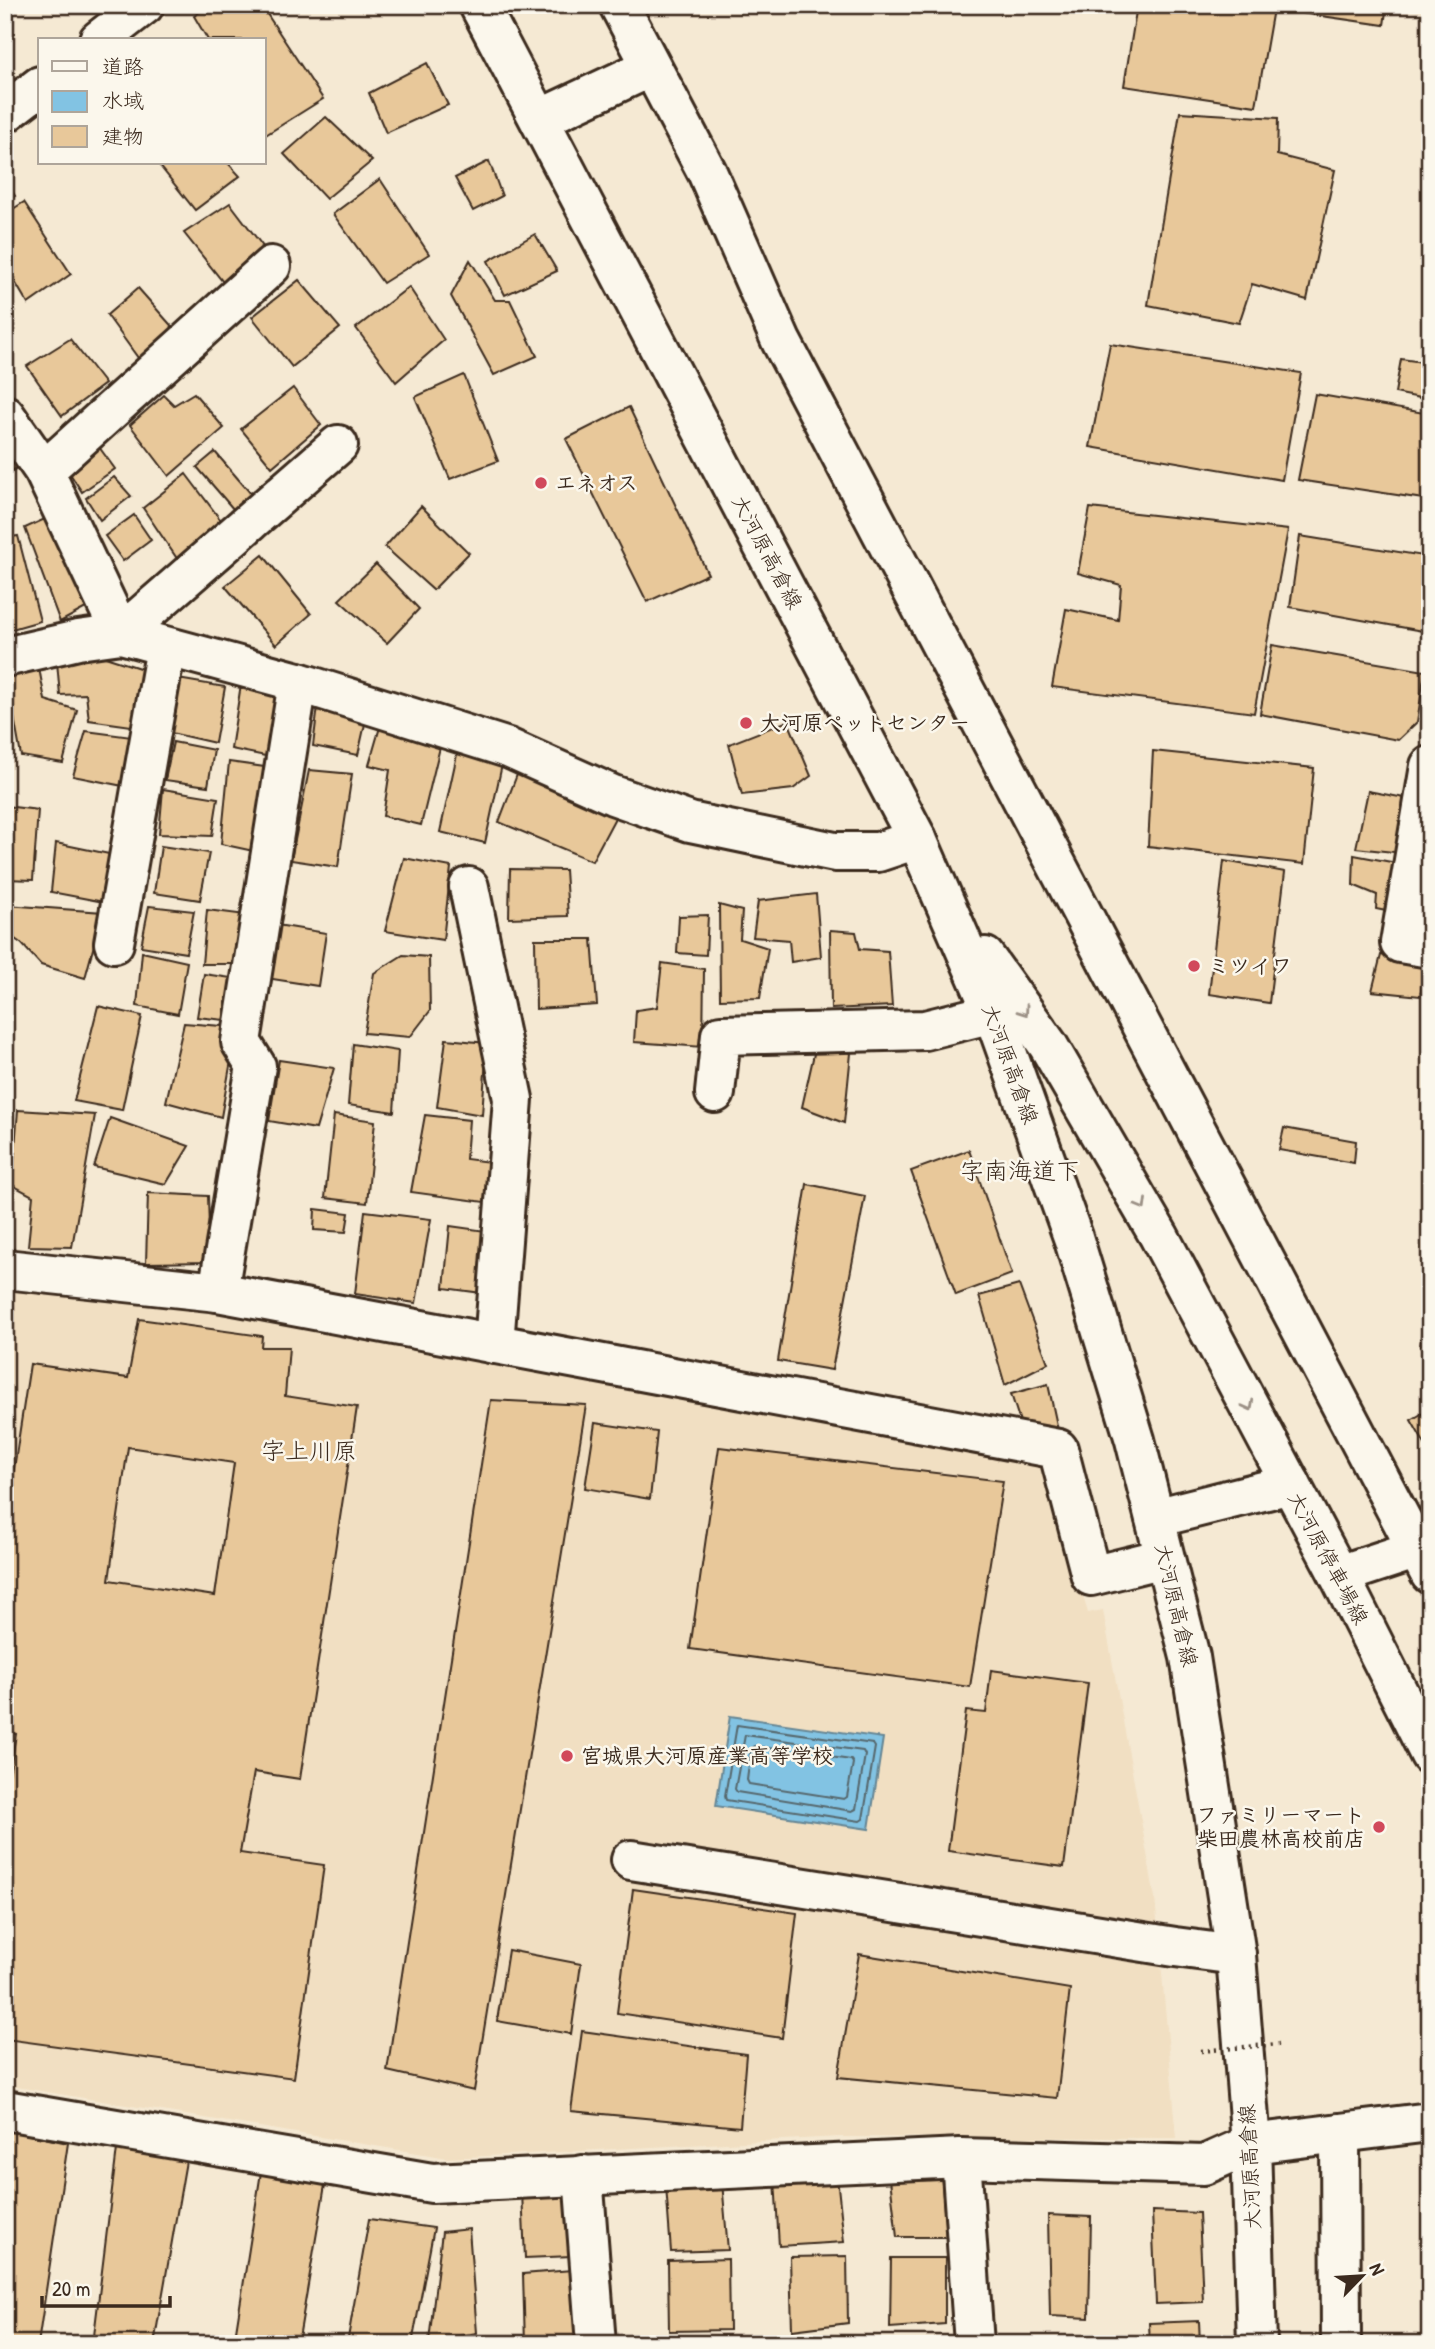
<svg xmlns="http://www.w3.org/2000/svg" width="1435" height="2349" font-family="'Patrick Hand','Klee One',sans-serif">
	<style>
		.built { fill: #f1dfc2 }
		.water { fill: #82c3e3; stroke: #668694; stroke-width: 2 }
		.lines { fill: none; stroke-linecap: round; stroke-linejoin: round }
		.shore { stroke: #57676d; stroke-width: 2 }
		.building { fill: #e8c89a; stroke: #3b2a1e; stroke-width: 2; fill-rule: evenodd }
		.minor-casing { stroke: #3b2a1e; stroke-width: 44 }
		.major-casing { stroke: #3b2a1e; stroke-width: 44 }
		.minor { stroke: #fbf7ec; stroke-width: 38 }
		.major { stroke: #fbf7ec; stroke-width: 38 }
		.path-bridge { stroke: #3b2a1e; stroke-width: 4.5; stroke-dasharray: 2 5; stroke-linecap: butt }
		.oneway { stroke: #9b9085 }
		.poi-dot { fill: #d1495b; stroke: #fbf7ec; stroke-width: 2.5 }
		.labels { text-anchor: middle; stroke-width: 5; stroke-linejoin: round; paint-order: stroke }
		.poi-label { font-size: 21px; font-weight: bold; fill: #3b2a1e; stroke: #fbf7ec; text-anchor: start }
		.street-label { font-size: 21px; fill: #3b2a1e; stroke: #fbf7ec }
		.quarter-label { font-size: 24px; fill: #3b2a1e; stroke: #fbf7ec }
	</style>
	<rect width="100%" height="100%" fill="#f5e9d3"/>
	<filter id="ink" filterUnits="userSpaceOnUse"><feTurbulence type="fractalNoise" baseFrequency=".0143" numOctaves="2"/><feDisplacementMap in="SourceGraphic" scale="14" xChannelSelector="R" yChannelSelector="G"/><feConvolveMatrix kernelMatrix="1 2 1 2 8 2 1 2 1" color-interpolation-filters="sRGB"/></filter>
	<g filter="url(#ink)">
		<path class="built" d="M 5,1285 L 502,1353 L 1031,1450 L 1047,1475 L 1088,1613 L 1103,1610 L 1155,1898 L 1177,2138 L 839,2137 L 448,2158 L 5,2085 Z"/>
		<path class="water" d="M 730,1716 L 883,1738 L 869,1829 L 716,1806 Z"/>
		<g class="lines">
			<g class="shore">
				<path d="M 737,1725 L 873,1744 L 875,1747 L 863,1819 L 860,1821 L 726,1800 L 725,1796 Z"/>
				<path d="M 745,1735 L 863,1751 L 865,1755 L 856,1809 L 852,1811 L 737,1792 L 735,1789 Z"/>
				<path d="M 754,1746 L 851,1760 L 853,1763 L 847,1797 L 844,1799 L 749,1784 L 747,1780 L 751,1749 Z"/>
			</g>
		</g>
		<g class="building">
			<path d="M 209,5 L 261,5 L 323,99 L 264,136 L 264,40 L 208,40 L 194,16 Z"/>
			<path d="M 1137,5 L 1387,5 L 1384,25 L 1273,9 L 1256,106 L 1124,86 Z"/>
			<path d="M 427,63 L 448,105 L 386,133 L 369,93 Z"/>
			<path d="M 1180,112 L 1278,118 L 1277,155 L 1335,170 L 1307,300 L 1252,284 L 1239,323 L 1148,305 Z"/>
			<path d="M 326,117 L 372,161 L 326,199 L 284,154 Z"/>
			<path d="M 489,161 L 502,196 L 473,211 L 455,178 Z"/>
			<path d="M 163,163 L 228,163 L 240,176 L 195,210 L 160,166 Z"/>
			<path d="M 380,179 L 429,254 L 383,283 L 333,214 Z"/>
			<path d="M 5,180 L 15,196 L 5,202 Z"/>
			<path d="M 24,202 L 71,274 L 28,304 L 5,265 L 5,214 Z"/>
			<path d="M 230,203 L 264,248 L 223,282 L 184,233 Z"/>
			<path d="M 535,234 L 557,271 L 505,295 L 488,261 Z"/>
			<path d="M 470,260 L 495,300 L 510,300 L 537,356 L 494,375 L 451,296 Z"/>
			<path d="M 299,280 L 340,328 L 292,367 L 252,317 Z"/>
			<path d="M 409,287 L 444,340 L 396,382 L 356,328 Z"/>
			<path d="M 138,288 L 176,331 L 141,362 L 107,315 Z"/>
			<path d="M 70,339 L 105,384 L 62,416 L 27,366 Z"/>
			<path d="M 1110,344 L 1301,373 L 1282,480 L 1090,447 Z"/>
			<path d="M 1401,359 L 1430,363 L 1430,400 L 1395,393 Z"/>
			<path d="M 464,375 L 498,461 L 450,479 L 415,397 Z"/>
			<path d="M 293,388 L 321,425 L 272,467 L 241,429 Z"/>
			<path d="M 194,393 L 224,428 L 169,476 L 130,425 L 164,395 L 174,405 Z"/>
			<path d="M 1315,394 L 1430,414 L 1430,500 L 1298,480 Z"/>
			<path d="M 629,407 L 708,574 L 647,602 L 566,439 Z"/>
			<path d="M 5,430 L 22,466 L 5,474 Z"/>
			<path d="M 99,447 L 115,469 L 82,492 L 67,469 Z"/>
			<path d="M 215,452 L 252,495 L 234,510 L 197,467 Z"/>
			<path d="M 186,474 L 226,527 L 180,563 L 143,508 Z"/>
			<path d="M 114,477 L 131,496 L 100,520 L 86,498 Z"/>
			<path d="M 421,506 L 469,553 L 433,590 L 385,547 Z"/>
			<path d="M 1090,508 L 1288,530 L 1254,713 L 1052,687 L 1066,609 L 1118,620 L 1121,585 L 1078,573 Z"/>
			<path d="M 58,513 L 97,602 L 60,622 L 25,528 Z"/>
			<path d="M 134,515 L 151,540 L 123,561 L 105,536 Z"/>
			<path d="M 18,536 L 40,621 L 5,631 L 5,538 Z"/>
			<path d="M 1300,536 L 1430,557 L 1428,632 L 1290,607 Z"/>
			<path d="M 263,555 L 311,614 L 276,645 L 225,586 Z"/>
			<path d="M 376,564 L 419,609 L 387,643 L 339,600 Z"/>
			<path d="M 1272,645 L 1425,671 L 1417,722 L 1398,740 L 1260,714 Z"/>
			<path d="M 99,655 L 152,672 L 138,727 L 89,720 L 86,694 L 60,695 L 57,662 Z"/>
			<path d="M 39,668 L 45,700 L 77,710 L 63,763 L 21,756 L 6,673 Z"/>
			<path d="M 178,679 L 225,687 L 215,743 L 171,733 Z"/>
			<path d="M 241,684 L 282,690 L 275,758 L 231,749 Z"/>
			<path d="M 319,698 L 367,715 L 358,755 L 313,746 Z"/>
			<path d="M 382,720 L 442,739 L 421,825 L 383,816 L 390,770 L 369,765 Z"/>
			<path d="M 788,721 L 811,776 L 793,789 L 742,795 L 729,744 Z"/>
			<path d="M 86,731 L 132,737 L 123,786 L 73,776 Z"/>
			<path d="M 173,742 L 214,750 L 208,786 L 165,780 Z"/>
			<path d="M 458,750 L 503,760 L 485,843 L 440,832 Z"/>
			<path d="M 1153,751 L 1314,768 L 1304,864 L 1148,846 Z"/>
			<path d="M 229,762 L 272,768 L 258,852 L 221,844 Z"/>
			<path d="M 309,770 L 352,774 L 338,867 L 291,860 Z"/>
			<path d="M 518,772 L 617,814 L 592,861 L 499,822 Z"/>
			<path d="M 163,789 L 218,798 L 212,836 L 159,834 Z"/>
			<path d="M 1368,791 L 1410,799 L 1403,853 L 1356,848 Z"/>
			<path d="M 5,806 L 38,810 L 33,880 L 5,879 Z"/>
			<path d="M 56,843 L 114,855 L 104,902 L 51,892 Z"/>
			<path d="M 161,846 L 209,853 L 200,900 L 154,893 Z"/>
			<path d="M 1354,855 L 1402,864 L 1391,912 L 1376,909 L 1377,895 L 1353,885 Z"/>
			<path d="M 404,858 L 451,867 L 443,940 L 385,931 Z"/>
			<path d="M 1224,861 L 1285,872 L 1269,1003 L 1209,994 Z"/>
			<path d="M 510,869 L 565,870 L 568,916 L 509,918 Z"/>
			<path d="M 816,894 L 821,957 L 791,962 L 789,940 L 753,937 L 758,901 Z"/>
			<path d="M 6,905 L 103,912 L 85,978 L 41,965 L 22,944 L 5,932 Z"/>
			<path d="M 719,905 L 742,911 L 740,939 L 768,948 L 760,998 L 720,999 Z"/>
			<path d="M 149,906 L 194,911 L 186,953 L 141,946 Z"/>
			<path d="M 207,910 L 254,916 L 243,964 L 202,964 Z"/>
			<path d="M 708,915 L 706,955 L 677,953 L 679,916 Z"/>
			<path d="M 277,925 L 326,933 L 318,986 L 266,978 Z"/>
			<path d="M 830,930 L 856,932 L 860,949 L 888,951 L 892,1006 L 831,1009 Z"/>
			<path d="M 535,939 L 592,939 L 597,1005 L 536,1009 Z"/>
			<path d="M 142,952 L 187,962 L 178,1014 L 137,1006 Z"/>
			<path d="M 403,955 L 429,957 L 430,1011 L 410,1037 L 364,1033 L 374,973 Z"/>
			<path d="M 1381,955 L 1426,959 L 1420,996 L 1372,991 Z"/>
			<path d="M 662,963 L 704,969 L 703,1047 L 634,1042 L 636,1010 L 657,1007 Z"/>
			<path d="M 204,974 L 245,980 L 234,1021 L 197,1017 Z"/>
			<path d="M 98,1006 L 142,1016 L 122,1110 L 74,1101 Z"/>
			<path d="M 184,1023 L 234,1027 L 232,1055 L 221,1117 L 166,1102 Z"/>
			<path d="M 446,1039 L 487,1043 L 482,1115 L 437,1107 Z"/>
			<path d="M 353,1044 L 398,1051 L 394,1112 L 348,1105 Z"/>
			<path d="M 816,1045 L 851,1053 L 844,1123 L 802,1107 Z"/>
			<path d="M 279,1060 L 334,1068 L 316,1129 L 269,1121 Z"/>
			<path d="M 18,1110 L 95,1115 L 72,1247 L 28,1246 L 33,1196 L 12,1185 Z"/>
			<path d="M 334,1115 L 375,1121 L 367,1203 L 325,1198 Z"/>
			<path d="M 425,1115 L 469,1120 L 466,1159 L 490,1162 L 484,1202 L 411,1192 Z"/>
			<path d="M 110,1118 L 189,1146 L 166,1184 L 94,1167 Z"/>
			<path d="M 1284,1128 L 1356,1141 L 1354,1163 L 1279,1150 Z"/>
			<path d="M 969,1150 L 1012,1274 L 956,1295 L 911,1171 Z"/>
			<path d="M 807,1184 L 865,1196 L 832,1370 L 778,1361 Z"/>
			<path d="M 148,1193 L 208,1196 L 210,1262 L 146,1263 Z"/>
			<path d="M 315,1209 L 349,1213 L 346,1232 L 314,1230 Z"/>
			<path d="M 365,1211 L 431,1219 L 416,1303 L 355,1294 Z"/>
			<path d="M 450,1226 L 486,1231 L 482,1293 L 444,1288 Z"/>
			<path d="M 1430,1276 L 1430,1349 L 1420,1347 Z"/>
			<path d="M 1019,1285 L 1048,1363 L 1005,1385 L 979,1296 Z"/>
			<path d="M 139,1319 L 262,1336 L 261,1347 L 289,1347 L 285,1396 L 357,1407 L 300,1779 L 254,1772 L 240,1853 L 324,1865 L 294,2078 L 5,2039 L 5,1800 L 16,1734 L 5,1733 L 5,1527 L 30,1364 L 128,1378 ZM 128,1447 L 234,1463 L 215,1596 L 109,1580 Z"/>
			<path d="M 1048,1384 L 1058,1430 L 1022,1428 L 1011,1394 Z"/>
			<path d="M 491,1400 L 586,1405 L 474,2091 L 387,2071 Z"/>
			<path d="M 1430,1409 L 1430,1453 L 1411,1420 Z"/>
			<path d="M 595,1423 L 657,1432 L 650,1499 L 585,1488 Z"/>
			<path d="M 719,1447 L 1003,1481 L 970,1687 L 690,1649 Z"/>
			<path d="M 991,1670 L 1088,1683 L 1064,1867 L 948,1851 L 966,1711 L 986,1713 Z"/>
			<path d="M 633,1889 L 797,1913 L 782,2038 L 617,2013 Z"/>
			<path d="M 508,1950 L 581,1964 L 571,2034 L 497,2021 Z"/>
			<path d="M 859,1954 L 1070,1989 L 1057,2098 L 838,2077 Z"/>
			<path d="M 582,2031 L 746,2054 L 740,2127 L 571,2111 Z"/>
			<path d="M 5,2130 L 68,2143 L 38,2344 L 5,2344 Z"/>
			<path d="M 117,2149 L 186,2161 L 154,2344 L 93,2344 Z"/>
			<path d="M 889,2171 L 941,2172 L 946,2237 L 897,2237 Z"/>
			<path d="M 261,2172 L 325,2185 L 298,2344 L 234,2344 Z"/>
			<path d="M 837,2177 L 844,2242 L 779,2246 L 775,2179 Z"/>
			<path d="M 722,2182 L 728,2250 L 671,2252 L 666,2186 Z"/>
			<path d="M 567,2190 L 572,2256 L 525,2258 L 522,2192 Z"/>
			<path d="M 1152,2211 L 1199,2213 L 1203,2302 L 1156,2304 Z"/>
			<path d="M 1048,2215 L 1091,2217 L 1089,2318 L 1050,2316 Z"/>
			<path d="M 369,2219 L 434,2228 L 412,2344 L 347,2344 Z"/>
			<path d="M 469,2229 L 477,2333 L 429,2341 L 442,2232 Z"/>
			<path d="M 847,2256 L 848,2323 L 792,2330 L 790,2257 Z"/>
			<path d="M 891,2258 L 945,2258 L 945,2324 L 890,2328 Z"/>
			<path d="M 728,2259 L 729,2330 L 669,2331 L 668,2261 Z"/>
			<path d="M 572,2270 L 578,2344 L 525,2344 L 523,2274 Z"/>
			<path d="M 1199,2321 L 1200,2344 L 1150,2344 L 1149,2323 Z"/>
		</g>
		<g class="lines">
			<defs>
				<g id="minor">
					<path d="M 619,5 L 707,172 L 781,341 L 1430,1574"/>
					<path d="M 99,40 L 144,5"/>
					<path d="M 5,113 L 40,86"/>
					<path d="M 540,119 L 651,67"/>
					<path d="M 5,415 L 44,471 L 121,634 L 338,445"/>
					<path d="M 44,471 L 271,266"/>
					<path d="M 5,657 L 78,640 L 121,634 L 298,682 L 508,748 L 613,795 L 690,822 L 835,852 L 878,852 L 917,839"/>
					<path d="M 1430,766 L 1400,943 L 1430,948"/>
					<path d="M 469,887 L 513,1099 L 494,1344"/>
					<path d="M 114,943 L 166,647"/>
					<path d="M 715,1093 L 721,1035 L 925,1030 L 993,1013"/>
					<path d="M 5,1269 L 218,1292 L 1058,1449 L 1091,1576 L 1164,1558"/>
					<path d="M 218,1292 L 256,1066 L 241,1042 L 298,682"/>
					<path d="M 1339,1575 L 1430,1545"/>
					<path d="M 631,1860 L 1175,1947 L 1236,1955"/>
					<path d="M 5,2110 L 432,2183 L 961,2158 L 1204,2165 L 1251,2144 L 1430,2122"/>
					<path d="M 1340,2133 L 1341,2344"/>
					<path d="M 961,2158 L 974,2344"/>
					<path d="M 583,2175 L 596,2344"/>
				</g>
				<g id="major">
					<path d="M 479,5 L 917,839 L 993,1013 L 1073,1237 L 1135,1440 L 1190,1657 L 1236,1955 L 1251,2144 L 1257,2344"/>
					<path d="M 985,957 L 1048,1045 L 1159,1236 L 1339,1575 L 1430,1755"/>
					<path d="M 1155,1518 L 1291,1484"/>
				</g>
			</defs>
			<use href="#minor" class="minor-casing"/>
			<use href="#major" class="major-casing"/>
			<use href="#minor" class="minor"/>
			<use href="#major" class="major"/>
			<path class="path-bridge" d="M 1201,2051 L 1279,2044"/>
		</g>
		<defs><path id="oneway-chevron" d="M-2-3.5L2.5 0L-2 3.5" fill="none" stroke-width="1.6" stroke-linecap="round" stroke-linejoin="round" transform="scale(1.75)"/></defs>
		<g class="oneway">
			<use href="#oneway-chevron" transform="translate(1024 1011) rotate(55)"/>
			<use href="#oneway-chevron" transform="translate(1142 1205) rotate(60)"/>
			<use href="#oneway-chevron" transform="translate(1249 1406) rotate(62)"/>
		</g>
	</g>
	<g class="poi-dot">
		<circle cx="541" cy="483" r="7"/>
		<circle cx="746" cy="723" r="7"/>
		<circle cx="1194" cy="966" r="7"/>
		<circle cx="567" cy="1756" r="7"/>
		<circle cx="1379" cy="1827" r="7"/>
	</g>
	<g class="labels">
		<g class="poi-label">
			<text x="555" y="490">エネオス</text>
			<text x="760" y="730">大河原ペットセンター</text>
			<text x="1208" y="973">ミツイワ</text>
			<text x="581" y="1763">宮城県大河原産業高等学校</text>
			<text x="1365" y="1822" text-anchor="end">ファミリーマート<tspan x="1365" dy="24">柴田農林高校前店</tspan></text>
		</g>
		<g class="street-label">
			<text transform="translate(767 552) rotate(62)" y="7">大河原高倉線</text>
			<text transform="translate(1010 1064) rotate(70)" y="7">大河原高倉線</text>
			<text transform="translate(1328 1558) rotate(62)" y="7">大河原停車場線</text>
			<text transform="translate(1176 1605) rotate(77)" y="7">大河原高倉線</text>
			<text transform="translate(1250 2167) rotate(-93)" y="7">大河原高倉線</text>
		</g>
		<g class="quarter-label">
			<text x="1020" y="1179">字南海道下</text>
			<text x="309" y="1459">字上川原</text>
		</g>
	</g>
	<rect width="1435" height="2349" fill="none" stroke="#fbf7ec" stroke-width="28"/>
	<rect x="14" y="14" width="1407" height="2321" fill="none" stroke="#3b2a1e" stroke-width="2.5" filter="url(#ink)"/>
	<rect x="38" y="38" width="228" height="126" fill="#fbf7ec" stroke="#aea59a" stroke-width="2"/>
	<rect x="52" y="61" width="35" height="10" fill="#fbf7ec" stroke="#aea59a" stroke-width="2"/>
	<text x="102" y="74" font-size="21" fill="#3b2a1e">道路</text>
	<rect x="52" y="91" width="35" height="21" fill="#82c3e3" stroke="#aea59a" stroke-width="2"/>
	<text x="102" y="108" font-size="21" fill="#3b2a1e">水域</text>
	<rect x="52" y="126" width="35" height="21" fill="#e8c89a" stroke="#aea59a" stroke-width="2"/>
	<text x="102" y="144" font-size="21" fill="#3b2a1e">建物</text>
	<g transform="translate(1362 2276) rotate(65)" stroke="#fbf7ec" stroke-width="5" paint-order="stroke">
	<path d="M0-5L12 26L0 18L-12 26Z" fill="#3b2a1e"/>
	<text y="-10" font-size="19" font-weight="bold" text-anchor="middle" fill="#3b2a1e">N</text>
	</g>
	<path d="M42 2296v10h128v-10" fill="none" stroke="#3b2a1e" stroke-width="3.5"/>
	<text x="52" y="2296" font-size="21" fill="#3b2a1e" stroke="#fbf7ec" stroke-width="5" paint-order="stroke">20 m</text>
</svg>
